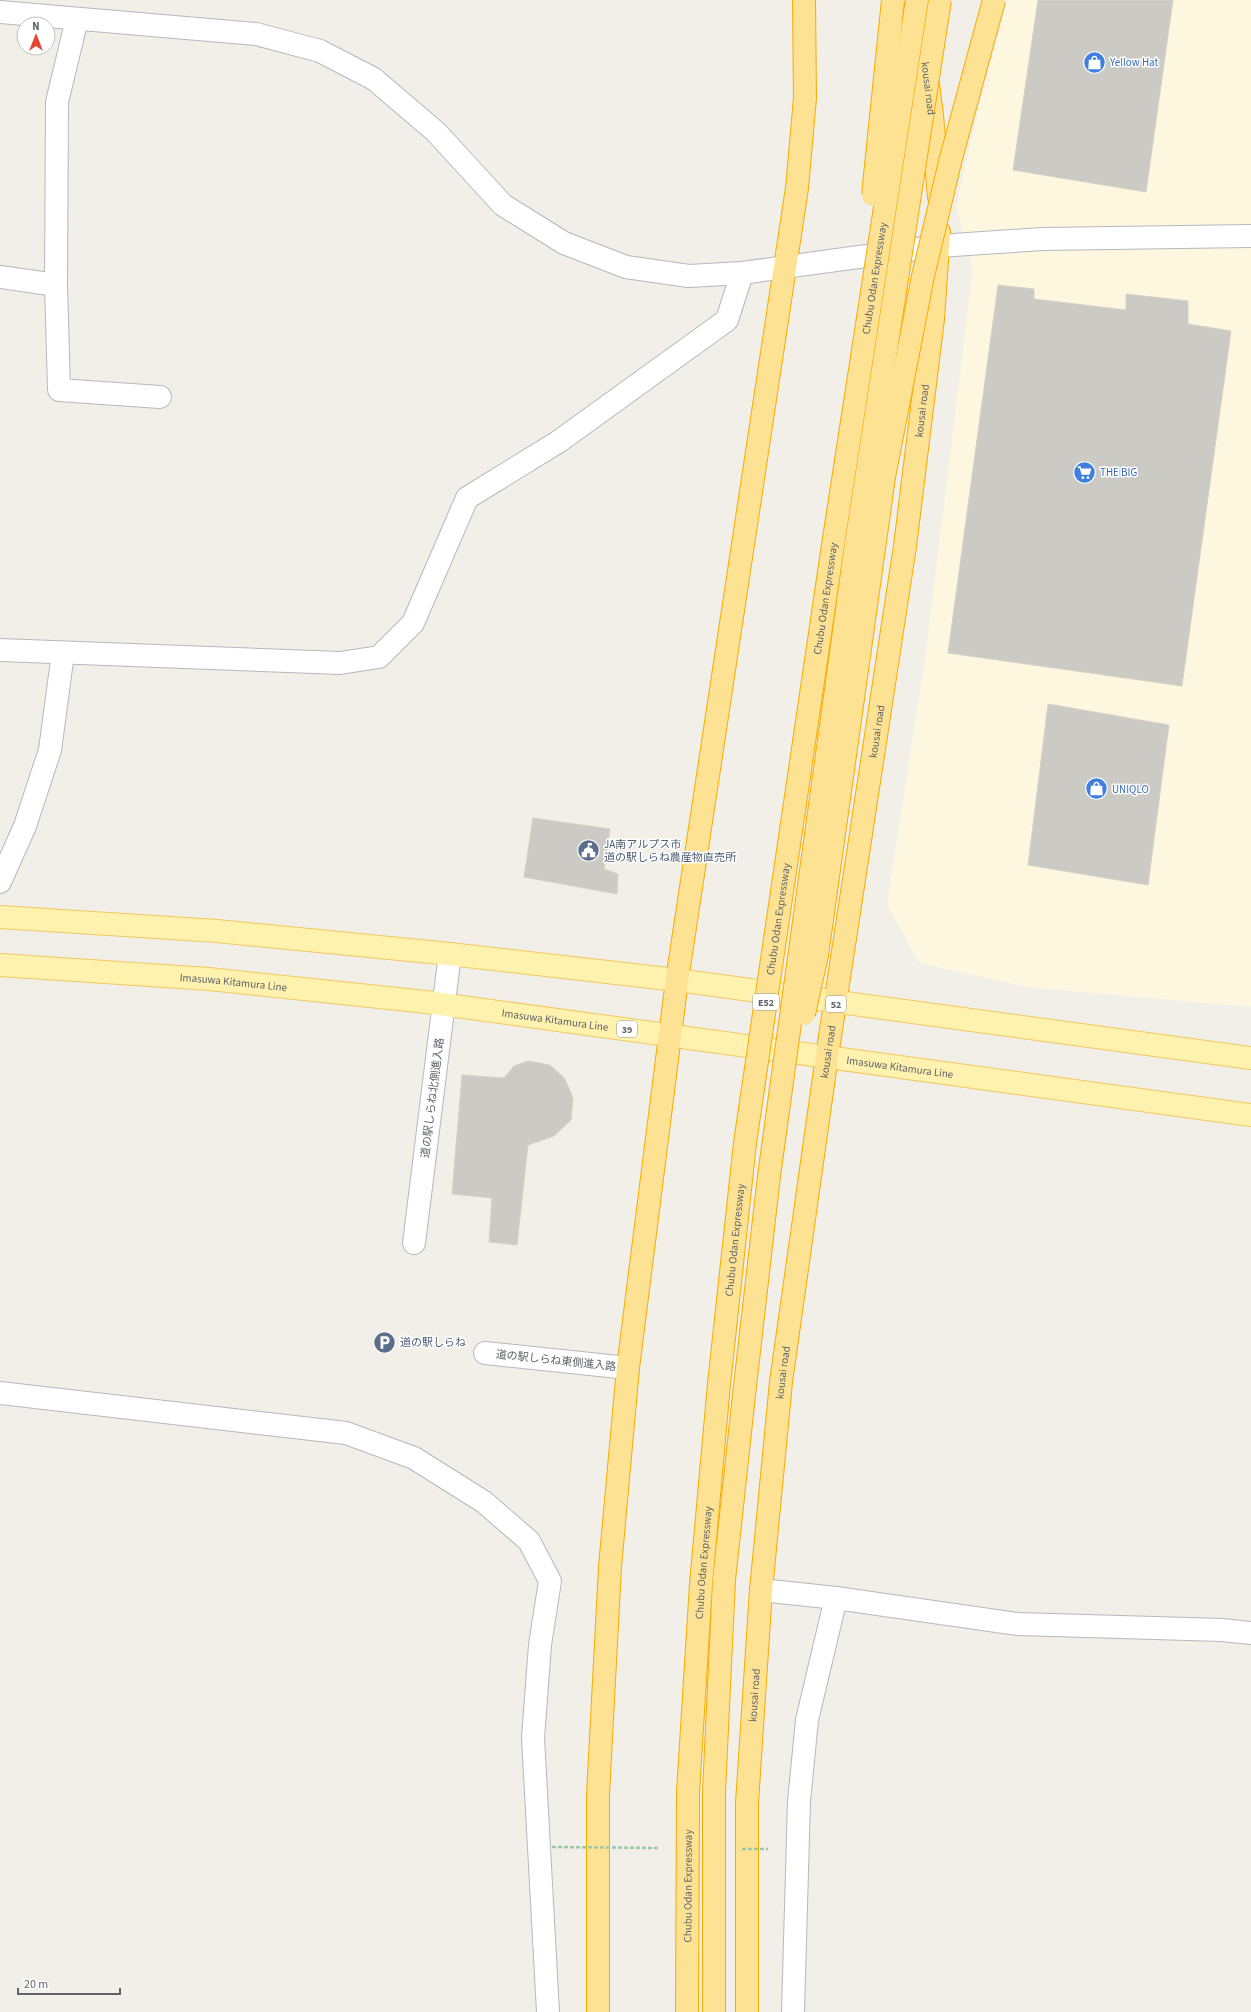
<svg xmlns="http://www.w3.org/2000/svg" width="1251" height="2012" font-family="'Source Sans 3','Noto Sans JP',sans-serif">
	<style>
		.commercial { fill: #fef7e0 }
		.building { fill: #cccac5; stroke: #d6d1c6 }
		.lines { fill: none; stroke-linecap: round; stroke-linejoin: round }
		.minor-casing { stroke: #b5b8bc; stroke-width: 24 }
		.major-casing { stroke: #f2c960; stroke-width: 24 }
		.highway-casing { stroke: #f9ab00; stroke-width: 24 }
		.minor { stroke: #fff; stroke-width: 22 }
		.major { stroke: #fff2af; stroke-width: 22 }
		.highway { stroke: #fde293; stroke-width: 22 }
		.highway-bridge-casing { stroke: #f9ab00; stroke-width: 24; stroke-linecap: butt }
		.path-bridge { stroke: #9cc7a9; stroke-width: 2.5; stroke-dasharray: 4 2; stroke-linecap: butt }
		.highway-bridge { stroke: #fde293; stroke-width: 22 }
		.labels { text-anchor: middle; stroke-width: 3; stroke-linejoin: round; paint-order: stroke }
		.shield { fill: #fff; stroke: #8f9295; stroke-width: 1 }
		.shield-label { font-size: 10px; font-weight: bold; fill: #5f6368 }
		.shop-label { font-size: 11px; fill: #366cbe; stroke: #fff; text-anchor: start }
		.street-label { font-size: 11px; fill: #5f6368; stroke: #fff }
		.service-label { font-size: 11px; fill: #4e5e75; stroke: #fff; text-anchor: start }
	</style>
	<rect width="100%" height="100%" fill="#f1efe8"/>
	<path class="commercial" d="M 1008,0 L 1251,0 L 1251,1007 L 1028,987 L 919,963 L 887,904 L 926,652 L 973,268 L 956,207 L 976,119 Z"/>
	<g class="building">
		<path d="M 1038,0 L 1173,0 L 1146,192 L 1013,170 Z"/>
		<path d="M 998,285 L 1034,289 L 1034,299 L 1126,310 L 1126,294 L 1188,301 L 1188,324 L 1231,331 L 1182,686 L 948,653 Z"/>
		<path d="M 1048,704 L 1169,725 L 1148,885 L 1028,865 Z"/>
		<path d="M 533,818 L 610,829 L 604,869 L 618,874 L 617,894 L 524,877 Z"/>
		<path d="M 528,1061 L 550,1065 L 565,1079 L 573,1098 L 571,1120 L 554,1136 L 528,1145 L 517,1245 L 489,1242 L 492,1198 L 452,1194 L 462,1075 L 504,1078 L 514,1066 Z"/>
	</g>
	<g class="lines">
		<defs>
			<g id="minor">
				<path d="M 0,12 L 256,34 L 320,51 L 374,79 L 436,132 L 503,205 L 564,243 L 626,267 L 689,276 L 742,273 L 939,246 L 1042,239 L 1251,236"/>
				<path d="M 77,19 L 57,102 L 56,285 L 59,390 L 160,397"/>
				<path d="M 0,277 L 56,285"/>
				<path d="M 0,650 L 340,663 L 379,657 L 413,623 L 467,498 L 558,442 L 727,320 L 742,273"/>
				<path d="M 0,882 L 25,826 L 50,750 L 63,653"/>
				<path d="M 414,1243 L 450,954"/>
				<path d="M 485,1353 L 628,1368"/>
				<path d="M 0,1393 L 346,1433 L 414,1458 L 484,1502 L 529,1541 L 550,1581 L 540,1645 L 533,1738 L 548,2012"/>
				<path d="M 761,1590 L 836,1598 L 1018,1624 L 1222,1630 L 1251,1633"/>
				<path d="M 793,2012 L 799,1801 L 807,1720 L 836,1598"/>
			</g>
			<g id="major">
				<path d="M 0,917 L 217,931 L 450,954 L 677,980 L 1251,1058"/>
				<path id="s1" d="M 0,965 L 209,979 L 426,1002 L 1251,1115"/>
			</g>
			<g id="highway">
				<path id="s2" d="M 918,5 L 932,115 L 939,197"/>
				<path d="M 598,2012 L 598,1795 L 610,1567 L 628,1368 L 677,980 L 797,188 L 805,98 L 804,0"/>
				<path id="s3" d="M 747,2012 L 747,1803 L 761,1590 L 781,1382 L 827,1056 L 905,546 L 933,319 L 939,232"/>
			</g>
		</defs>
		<use href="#minor" class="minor-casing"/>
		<use href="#major" class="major-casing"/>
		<use href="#highway" class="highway-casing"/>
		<use href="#minor" class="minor"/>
		<use href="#major" class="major"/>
		<use href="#highway" class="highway"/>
		<defs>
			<g id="highway-bridge">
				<path d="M 873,195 L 893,0"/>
				<path d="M 804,1014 L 817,955 L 884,477 L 923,276 L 951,158 L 994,0"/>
				<path id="s4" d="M 687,2012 L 688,1792 L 701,1584 L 719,1384 L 745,1143 L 833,545 L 917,0"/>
				<path d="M 714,2012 L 714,1792 L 724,1580 L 745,1386 L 769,1176 L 856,544 L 940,0"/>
			</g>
		</defs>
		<use href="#highway-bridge" class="highway-bridge-casing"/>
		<g class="path-bridge">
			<path d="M 552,1847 L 659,1848"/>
			<path d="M 742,1849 L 768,1849"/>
		</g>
		<use href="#highway-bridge" class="highway-bridge"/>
	</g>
	<defs>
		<symbol id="shop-disc" viewBox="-11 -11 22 22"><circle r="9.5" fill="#3f7fe0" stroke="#fff"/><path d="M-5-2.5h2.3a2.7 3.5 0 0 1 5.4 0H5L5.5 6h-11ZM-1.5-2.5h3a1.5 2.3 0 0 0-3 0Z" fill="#fff"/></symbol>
		<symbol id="supermarket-disc" viewBox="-11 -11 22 22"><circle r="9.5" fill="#3f7fe0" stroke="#fff"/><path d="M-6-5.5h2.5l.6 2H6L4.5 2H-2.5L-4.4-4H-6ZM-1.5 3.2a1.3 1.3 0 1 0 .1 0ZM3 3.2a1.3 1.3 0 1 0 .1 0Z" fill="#fff"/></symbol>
		<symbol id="civic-disc" viewBox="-11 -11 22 22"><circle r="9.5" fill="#5c6f8a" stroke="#fff"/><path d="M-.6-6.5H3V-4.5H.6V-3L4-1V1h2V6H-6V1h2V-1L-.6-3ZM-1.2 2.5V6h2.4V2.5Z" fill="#fff"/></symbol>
		<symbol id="parking-disc" viewBox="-11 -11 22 22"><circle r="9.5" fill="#5c6f8a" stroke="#fff"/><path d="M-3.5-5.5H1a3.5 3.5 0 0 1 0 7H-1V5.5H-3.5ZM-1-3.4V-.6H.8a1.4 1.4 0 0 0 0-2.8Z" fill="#fff"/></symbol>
	</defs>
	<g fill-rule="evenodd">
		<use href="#shop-disc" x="1082" y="50" width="25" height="25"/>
		<use href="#supermarket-disc" x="1072" y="460" width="25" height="25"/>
		<use href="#shop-disc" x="1084" y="776" width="25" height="25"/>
		<use href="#civic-disc" x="576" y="838" width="25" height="25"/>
		<use href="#parking-disc" x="372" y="1330" width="25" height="25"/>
	</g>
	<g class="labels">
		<g class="shield">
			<rect x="753" y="994" width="26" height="16" rx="3"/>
			<rect x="826" y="996" width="20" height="16" rx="3"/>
			<rect x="617" y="1021" width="20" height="16" rx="3"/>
		</g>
		<g class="shield-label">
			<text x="766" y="1006">E52</text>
			<text x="836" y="1008">52</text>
			<text x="627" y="1033">39</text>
		</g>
		<g class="shop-label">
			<text x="1110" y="66">Yellow Hat</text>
			<text x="1100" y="476">THE BIG</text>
			<text x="1112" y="793">UNIQLO</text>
		</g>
		<g class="street-label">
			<text dy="4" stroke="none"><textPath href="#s2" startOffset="84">kousai road</textPath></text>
			<text dy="4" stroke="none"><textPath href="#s4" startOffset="1746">Chubu Odan Expressway</textPath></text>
			<text dy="4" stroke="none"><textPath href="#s3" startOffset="1613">kousai road</textPath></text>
			<text dy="4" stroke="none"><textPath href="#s4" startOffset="1422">Chubu Odan Expressway</textPath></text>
			<text dy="4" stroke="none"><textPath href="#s3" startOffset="1289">kousai road</textPath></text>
			<text dy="4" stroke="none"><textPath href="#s4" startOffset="1098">Chubu Odan Expressway</textPath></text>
			<text dy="4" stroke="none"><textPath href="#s1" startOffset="234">Imasuwa Kitamura Line</textPath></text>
			<text dy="4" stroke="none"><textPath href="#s1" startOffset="558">Imasuwa Kitamura Line</textPath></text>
			<text dy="4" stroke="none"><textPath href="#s3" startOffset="965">kousai road</textPath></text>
			<text dy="4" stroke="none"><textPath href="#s1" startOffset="906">Imasuwa Kitamura Line</textPath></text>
			<text transform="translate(432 1098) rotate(-83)" y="4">道の駅しらね北側進入路</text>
			<text dy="4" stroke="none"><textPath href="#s4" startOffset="774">Chubu Odan Expressway</textPath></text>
			<text transform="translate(556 1360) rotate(6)" y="4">道の駅しらね東側進入路</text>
			<text dy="4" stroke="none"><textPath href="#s3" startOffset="641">kousai road</textPath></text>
			<text dy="4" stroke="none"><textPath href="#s4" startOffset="450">Chubu Odan Expressway</textPath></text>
			<text dy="4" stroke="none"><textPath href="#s3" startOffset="317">kousai road</textPath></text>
			<text dy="4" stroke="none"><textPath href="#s4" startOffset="126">Chubu Odan Expressway</textPath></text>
		</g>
		<g class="service-label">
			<text x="604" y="848">JA南アルプス市<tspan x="604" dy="13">道の駅しらね農産物直売所</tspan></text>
			<text x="400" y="1346">道の駅しらね</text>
		</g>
	</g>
	<g transform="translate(36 36)"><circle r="19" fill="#ffffff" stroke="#bfc1c3"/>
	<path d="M0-3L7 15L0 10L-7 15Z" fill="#ea4335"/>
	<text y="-6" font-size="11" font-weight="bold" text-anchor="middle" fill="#5f6368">N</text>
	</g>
	<path d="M18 1988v6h102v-6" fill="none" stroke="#5f6368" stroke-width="2"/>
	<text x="24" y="1988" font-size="12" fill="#5f6368" stroke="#ffffff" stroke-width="3" paint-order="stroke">20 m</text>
</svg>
